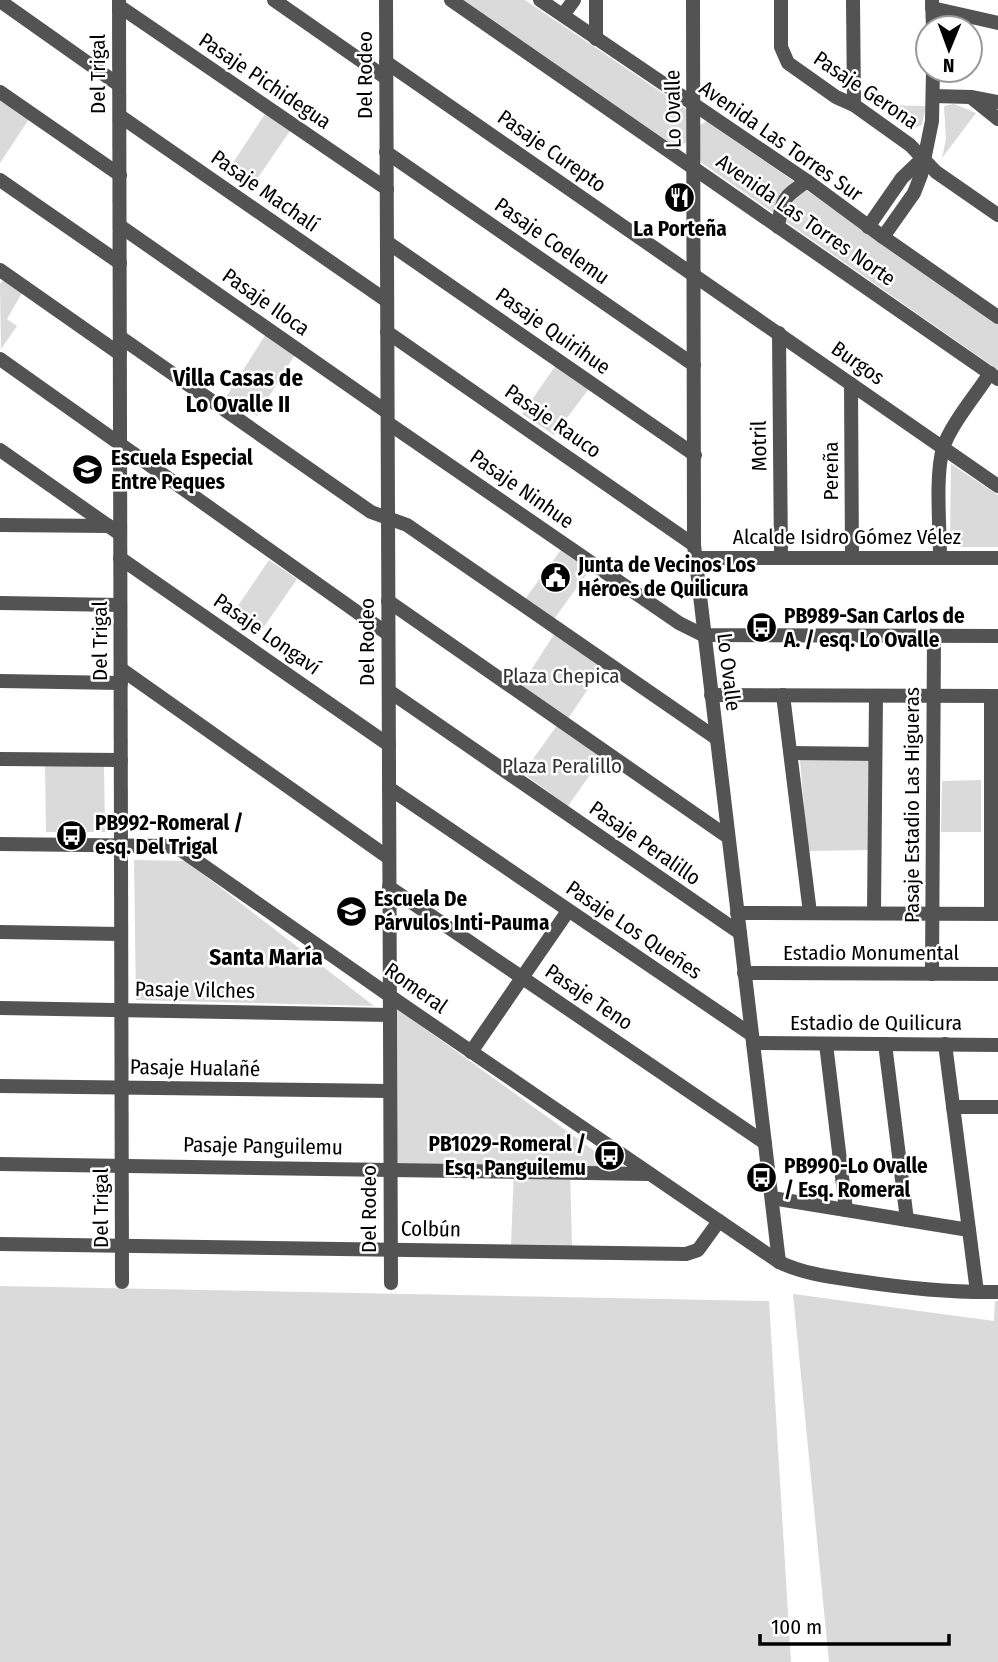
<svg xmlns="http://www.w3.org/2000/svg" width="998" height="1662" font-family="'Fira Sans Condensed',sans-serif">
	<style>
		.green { fill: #dadada }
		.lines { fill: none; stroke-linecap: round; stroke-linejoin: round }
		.minor { stroke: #535353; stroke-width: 14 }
		.labels { text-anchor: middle; stroke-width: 5; stroke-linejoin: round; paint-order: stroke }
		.street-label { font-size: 21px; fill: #000; stroke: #fff }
		.poi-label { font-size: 21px; font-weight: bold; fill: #000; stroke: #fff; text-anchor: start }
		.park-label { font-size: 21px; fill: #313131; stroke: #fff }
		.neighbourhood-label { font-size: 23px; font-weight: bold; fill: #000; stroke: #fff }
	</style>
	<rect width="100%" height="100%" fill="#fff"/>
	<g class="green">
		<path d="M 461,0 L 525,0 L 689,111 L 686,142 L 683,145 L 673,145 Z"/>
		<path d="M 0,101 L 29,119 L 0,163 Z"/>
		<path d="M 954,104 L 976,113 L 942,158 L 946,139 L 944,106 Z"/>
		<path d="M 878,105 L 926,106 L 922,125 L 911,129 Z"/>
		<path d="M 265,114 L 290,131 L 250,189 L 227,172 Z"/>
		<path d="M 707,121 L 998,324 L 998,370 L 702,163 L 700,160 L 700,125 Z"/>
		<path d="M 5,278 L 23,291 L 7,319 L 17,326 L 1,349 L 0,284 Z"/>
		<path d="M 266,334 L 296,353 L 257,416 L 226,397 Z"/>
		<path d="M 556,365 L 591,386 L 554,435 L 522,414 Z"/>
		<path d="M 951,464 L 998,495 L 998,547 L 959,547 L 950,541 Z"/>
		<path d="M 563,547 L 591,568 L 554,619 L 525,599 Z"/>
		<path d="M 269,560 L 297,579 L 257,637 L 229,619 Z"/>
		<path d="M 555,633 L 603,666 L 568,719 L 520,687 Z"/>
		<path d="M 558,724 L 604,755 L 568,806 L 523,773 Z"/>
		<path d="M 800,760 L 872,761 L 871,850 L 808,851 Z"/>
		<path d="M 104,764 L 105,832 L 46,832 L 45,765 Z"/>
		<path d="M 981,780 L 981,832 L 941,832 L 942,781 Z"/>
		<path d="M 134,860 L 186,861 L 374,1006 L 136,1000 Z"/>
		<path d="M 395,1007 L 618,1168 L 570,1167 L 572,1246 L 511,1246 L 514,1169 L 396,1168 Z"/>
		<path d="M 0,1286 L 769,1301 L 791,1662 L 0,1662 Z"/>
		<path d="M 793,1294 L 994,1321 L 995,1301 L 998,1301 L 998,1662 L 829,1662 Z"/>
	</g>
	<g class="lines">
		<g class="minor">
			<path d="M 119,0 L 122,1282"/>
			<path d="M 274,0 L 386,78"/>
			<path d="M 386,0 L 391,1283"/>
			<path d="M 451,0 L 998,379"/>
			<path d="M 540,0 L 807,181 L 883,237 L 998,317"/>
			<path d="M 596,0 L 596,39"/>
			<path d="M 693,0 L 694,545 L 779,1262"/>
			<path d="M 781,0 L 781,47 L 788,63 L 836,97 L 854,105 L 910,145 L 936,172 L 998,215"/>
			<path d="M 853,0 L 854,105"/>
			<path d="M 0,1 L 119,85"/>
			<path d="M 932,1 L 933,28"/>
			<path d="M 119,6 L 387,189"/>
			<path d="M 932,8 L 998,23"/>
			<path d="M 563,15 L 574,0"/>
			<path d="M 386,62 L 998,486"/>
			<path d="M 0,92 L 120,175"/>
			<path d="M 933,96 L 971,97 L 998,102"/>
			<path d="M 972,98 L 998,119"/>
			<path d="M 120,116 L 387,301"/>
			<path d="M 386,152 L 694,365"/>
			<path d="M 0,180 L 120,263"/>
			<path d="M 120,226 L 387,412"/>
			<path d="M 778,227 C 782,198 784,197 807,181"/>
			<path d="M 868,227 L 902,178 L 924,157"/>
			<path d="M 883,237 L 914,193 L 921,175 L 932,121 L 933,70"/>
			<path d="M 387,242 L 695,455"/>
			<path d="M 0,270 L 120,354"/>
			<path d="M 387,332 L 694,545"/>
			<path d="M 779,333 L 781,558"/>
			<path d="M 120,337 L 371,512 L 407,525 L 716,738"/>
			<path d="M 0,359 L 388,634"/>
			<path d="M 851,384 L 852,558"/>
			<path d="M 388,423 L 679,623 L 703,635 L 998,636"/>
			<path d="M 0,450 L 120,534"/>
			<path d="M 0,525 L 109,526"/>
			<path d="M 120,558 L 389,745"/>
			<path d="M 695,558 L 998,558"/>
			<path d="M 940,558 C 940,527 935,477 943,448 C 951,424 976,395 990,373"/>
			<path d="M 388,601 L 728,837"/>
			<path d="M 0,603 L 120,605"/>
			<path d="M 121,669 L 389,858"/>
			<path d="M 0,681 L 121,683"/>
			<path d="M 389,691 L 740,933"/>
			<path d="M 711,695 L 998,696"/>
			<path d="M 783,695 L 810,913"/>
			<path d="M 791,753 L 875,754"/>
			<path d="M 0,759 L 121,760"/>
			<path d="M 389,788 L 752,1035"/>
			<path d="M 0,844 L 168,846 L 181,850 L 403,1005 L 779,1262 C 804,1274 831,1277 858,1281 C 905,1288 950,1293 998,1292"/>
			<path d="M 389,887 L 765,1143"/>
			<path d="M 737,913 L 998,914"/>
			<path d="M 874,913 L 876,696"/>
			<path d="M 991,914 L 991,696"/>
			<path d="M 0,932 L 121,934"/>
			<path d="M 744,973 L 998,974"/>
			<path d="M 932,974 L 934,636"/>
			<path d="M 0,1008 L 390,1015"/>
			<path d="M 753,1043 L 998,1045"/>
			<path d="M 826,1044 L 846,1210"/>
			<path d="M 885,1044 L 907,1220"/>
			<path d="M 945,1044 L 977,1292"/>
			<path d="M 471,1052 L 568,911"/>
			<path d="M 0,1086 L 390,1091"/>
			<path d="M 953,1107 L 998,1107"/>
			<path d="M 0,1164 L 649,1174"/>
			<path d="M 772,1198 L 969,1230"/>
			<path d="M 0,1244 L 686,1254 L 698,1250 L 719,1221"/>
		</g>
	</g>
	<defs>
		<symbol id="restaurant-disc" viewBox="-11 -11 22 22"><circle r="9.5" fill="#000" stroke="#fff"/><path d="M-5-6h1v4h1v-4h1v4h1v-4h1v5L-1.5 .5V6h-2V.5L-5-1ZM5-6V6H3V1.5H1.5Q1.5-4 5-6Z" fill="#fff"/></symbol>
		<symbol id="school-disc" viewBox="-11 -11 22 22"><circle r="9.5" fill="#000" stroke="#fff"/><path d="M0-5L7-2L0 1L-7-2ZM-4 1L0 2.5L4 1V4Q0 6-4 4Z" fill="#fff"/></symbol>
		<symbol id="civic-disc" viewBox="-11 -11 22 22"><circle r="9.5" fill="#000" stroke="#fff"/><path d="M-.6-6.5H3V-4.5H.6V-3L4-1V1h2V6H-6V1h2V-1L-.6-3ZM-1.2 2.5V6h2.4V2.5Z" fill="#fff"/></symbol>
		<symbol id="bus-disc" viewBox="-11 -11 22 22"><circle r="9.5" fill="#000" stroke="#fff"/><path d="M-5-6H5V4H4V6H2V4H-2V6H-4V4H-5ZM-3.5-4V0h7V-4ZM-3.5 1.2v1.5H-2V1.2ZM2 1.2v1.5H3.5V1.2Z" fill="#fff"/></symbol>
	</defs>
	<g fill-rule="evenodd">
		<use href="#restaurant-disc" x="662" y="180" width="35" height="35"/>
		<use href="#school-disc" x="70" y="452" width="35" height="35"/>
		<use href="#civic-disc" x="538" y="560" width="35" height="35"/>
		<use href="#bus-disc" x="744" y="610" width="35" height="35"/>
		<use href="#bus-disc" x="54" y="818" width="35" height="35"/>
		<use href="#school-disc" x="334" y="894" width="35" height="35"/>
		<use href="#bus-disc" x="592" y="1138" width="35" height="35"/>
		<use href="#bus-disc" x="744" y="1160" width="35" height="35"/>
	</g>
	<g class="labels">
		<g class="street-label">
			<text transform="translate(98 74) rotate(-90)" y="7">Del Trigal</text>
			<text transform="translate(365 75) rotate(-90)" y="7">Del Rodeo</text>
			<text transform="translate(265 81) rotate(34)" y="7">Pasaje Pichidegua</text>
			<text transform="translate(866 90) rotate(34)" y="7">Pasaje Gerona</text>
			<text transform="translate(673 109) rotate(-91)" y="7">Lo Ovalle</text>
			<text transform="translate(781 141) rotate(35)" y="7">Avenida Las Torres Sur</text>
			<text transform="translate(552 151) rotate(35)" y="7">Pasaje Curepto</text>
			<text transform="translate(265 191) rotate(35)" y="7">Pasaje Machalí</text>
			<text transform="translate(806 220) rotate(35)" y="7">Avenida Las Torres Norte</text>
			<text transform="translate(552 241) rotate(35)" y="7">Pasaje Coelemu</text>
			<text transform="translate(266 302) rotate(35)" y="7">Pasaje Iloca</text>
			<text transform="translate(553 331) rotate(35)" y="7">Pasaje Quirihue</text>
			<text transform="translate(858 363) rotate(35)" y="7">Burgos</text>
			<text transform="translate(553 421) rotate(35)" y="7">Pasaje Rauco</text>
			<text transform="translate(759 446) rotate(-91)" y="7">Motril</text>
			<text transform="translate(831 471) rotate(-90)" y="7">Pereña</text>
			<text transform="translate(522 489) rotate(35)" y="7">Pasaje Ninhue</text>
			<text x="847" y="544">Alcalde Isidro Gómez Vélez</text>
			<text transform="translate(267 634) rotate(35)" y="7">Pasaje Longaví</text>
			<text transform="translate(100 641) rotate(-90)" y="7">Del Trigal</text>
			<text transform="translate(367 642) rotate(-90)" y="7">Del Rodeo</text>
			<text transform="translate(729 672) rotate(83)" y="7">Lo Ovalle</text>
			<text transform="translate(912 805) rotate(-90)" y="7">Pasaje Estadio Las Higueras</text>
			<text transform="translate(645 843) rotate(35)" y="7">Pasaje Peralillo</text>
			<text transform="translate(634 930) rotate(34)" y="7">Pasaje Los Queñes</text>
			<text x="871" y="960">Estadio Monumental</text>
			<text transform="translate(416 988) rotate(35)" y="7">Romeral</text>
			<text transform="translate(195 990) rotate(1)" y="7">Pasaje Vilches</text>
			<text transform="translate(589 997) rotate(34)" y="7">Pasaje Teno</text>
			<text x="876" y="1030">Estadio de Quilicura</text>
			<text transform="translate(195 1068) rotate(1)" y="7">Pasaje Hualañé</text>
			<text transform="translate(263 1146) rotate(1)" y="7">Pasaje Panguilemu</text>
			<text transform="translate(101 1208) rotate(-90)" y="7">Del Trigal</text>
			<text transform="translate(369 1209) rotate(-90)" y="7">Del Rodeo</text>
			<text transform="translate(431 1229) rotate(1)" y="7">Colbún</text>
		</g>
		<g class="poi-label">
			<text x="680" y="236" text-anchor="middle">La Porteña</text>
			<text x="111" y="465">Escuela Especial<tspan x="111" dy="24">Entre Peques</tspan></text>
			<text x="578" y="572">Junta de Vecinos Los<tspan x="578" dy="24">Héroes de Quilicura</tspan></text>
			<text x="784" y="623">PB989-San Carlos de<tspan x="784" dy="24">A. / esq. Lo Ovalle</tspan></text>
			<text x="95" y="830">PB992-Romeral /<tspan x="95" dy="24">esq. Del Trigal</tspan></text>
			<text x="374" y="906">Escuela De<tspan x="374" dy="24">Párvulos Inti-Pauma</tspan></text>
			<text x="586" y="1151" text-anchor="end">PB1029-Romeral /<tspan x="586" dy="24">Esq. Panguilemu</tspan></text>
			<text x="784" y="1173">PB990-Lo Ovalle<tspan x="784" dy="24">/ Esq. Romeral</tspan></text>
		</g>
		<g class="park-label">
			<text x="561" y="683">Plaza Chepica</text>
			<text x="562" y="773">Plaza Peralillo</text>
		</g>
		<g class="neighbourhood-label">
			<text x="238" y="386">Villa Casas de<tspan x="238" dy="26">Lo Ovalle II</tspan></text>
			<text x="266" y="965">Santa María</text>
		</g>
	</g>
	<g transform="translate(949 49) rotate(181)"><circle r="33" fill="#ffffff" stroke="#999999" stroke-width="2"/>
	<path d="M0-5L12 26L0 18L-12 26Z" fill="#000000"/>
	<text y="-10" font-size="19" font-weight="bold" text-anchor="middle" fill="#000000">N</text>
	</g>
	<path d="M760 1634v10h189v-10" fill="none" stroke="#000000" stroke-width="3.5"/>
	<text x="771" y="1634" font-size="21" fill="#000000" stroke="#ffffff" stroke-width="5" paint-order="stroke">100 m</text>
</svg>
